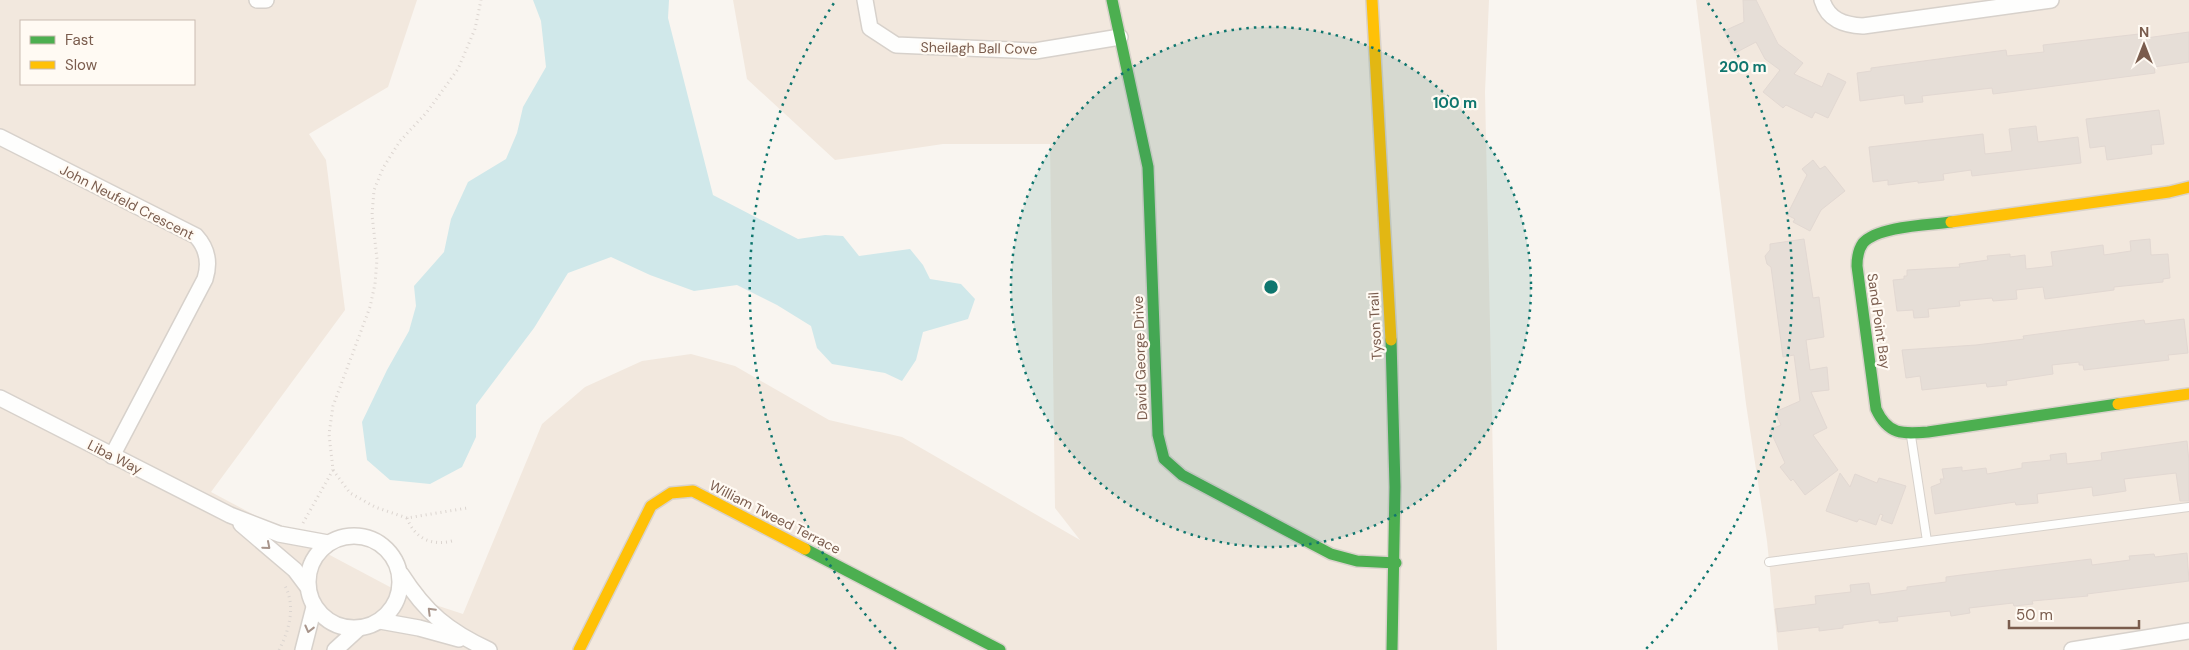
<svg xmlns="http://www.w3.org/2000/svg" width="2189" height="650" font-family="'DM Sans',sans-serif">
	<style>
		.residential { fill: #f2e8de; fill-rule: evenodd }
		.water { fill: #d0e8ea }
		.building { fill: #e6ded7; stroke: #e2d8d2 }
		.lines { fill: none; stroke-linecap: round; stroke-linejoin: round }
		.lane-casing { stroke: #d7d1cb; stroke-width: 10 }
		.street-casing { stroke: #d7d1cb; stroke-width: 18 }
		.fast-casing { stroke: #d9d2cb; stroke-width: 14 }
		.slow-casing { stroke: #d9d2cb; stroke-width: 14 }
		.path { stroke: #dcd5d0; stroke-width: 3; stroke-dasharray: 1 4; stroke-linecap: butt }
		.lane { stroke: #fefefd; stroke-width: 8 }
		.street { stroke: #fefefd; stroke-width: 15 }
		.fast { stroke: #4caf50; stroke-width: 11 }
		.slow { stroke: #ffc107; stroke-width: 11 }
		.oneway { stroke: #a8958b }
		.ring { fill: none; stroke: #0f766e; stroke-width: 2.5; stroke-dasharray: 2.5 5 }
		.labels { text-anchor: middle; stroke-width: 4.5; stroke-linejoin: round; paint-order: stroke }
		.street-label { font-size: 14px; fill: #7a5c4d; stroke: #fffaf3 }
		.centre { fill: #0f766e; stroke: #fffaf3; stroke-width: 2.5 }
		.ring-label { font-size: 15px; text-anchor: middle; font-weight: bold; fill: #0f766e; stroke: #fffaf3; stroke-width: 4.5; stroke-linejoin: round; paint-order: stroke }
	</style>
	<rect width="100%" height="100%" fill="#f9f5f0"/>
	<g class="residential">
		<path d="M 0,0 L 417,0 L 388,87 L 309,134 L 326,160 L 345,310 L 211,492 L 405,595 L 463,614 L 542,424 L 585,387 L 642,361 L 691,354 L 735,366 L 829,420 L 902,437 L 1080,540 L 1055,508 L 1050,144 L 943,144 L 835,160 L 747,79 L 733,0 L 1489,0 L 1485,92 L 1497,650 L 0,650 ZM 21,21 L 194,21 L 194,84 L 21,84 Z"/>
		<path d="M 1696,0 L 2189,0 L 2189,650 L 1778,650 L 1767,541 L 1746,404 Z"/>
	</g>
	<path class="water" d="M 533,0 L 669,0 L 668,18 L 713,195 L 798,239 L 825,235 L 843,236 L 859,256 L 910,249 L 923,265 L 930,279 L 961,284 L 975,299 L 968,319 L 923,332 L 916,360 L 902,381 L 885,373 L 832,364 L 817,348 L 811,326 L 777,305 L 737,285 L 694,291 L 650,275 L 611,257 L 568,273 L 534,328 L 476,405 L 476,437 L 462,467 L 430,484 L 390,480 L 367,460 L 362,422 L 387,370 L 409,331 L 416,306 L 414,286 L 444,252 L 451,219 L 468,182 L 506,159 L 517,133 L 523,107 L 546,67 L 541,21 Z"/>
	<g class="building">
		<path d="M 1743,0 L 1756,0 L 1778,44 L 1803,63 L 1794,74 L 1822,87 L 1828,73 L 1846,82 L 1828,118 L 1815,112 L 1812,118 L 1786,105 L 1783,108 L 1763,92 L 1780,70 L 1765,59 L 1756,42 L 1735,53 L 1724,31 L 1744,22 Z"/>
		<path d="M 2189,32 L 2189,62 L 2154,67 L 2155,73 L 1993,94 L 1992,88 L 1922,96 L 1923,102 L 1905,104 L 1904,95 L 1860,101 L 1857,73 L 1871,71 L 1871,68 L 2006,50 L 2007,56 L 2044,52 L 2043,45 L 2139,34 L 2139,39 Z"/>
		<path d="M 2159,110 L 2164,144 L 2151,145 L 2152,154 L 2107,160 L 2105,146 L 2090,148 L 2086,119 Z"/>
		<path d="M 2036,126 L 2038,142 L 2078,137 L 2081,163 L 1972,176 L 1971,170 L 1943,174 L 1944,180 L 1918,183 L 1918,181 L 1888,185 L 1888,180 L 1873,182 L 1869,147 L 1983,134 L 1985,154 L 2012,151 L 2009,129 Z"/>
		<path d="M 1813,160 L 1820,169 L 1825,166 L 1845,191 L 1821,210 L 1810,231 L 1793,222 L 1795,219 L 1787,215 L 1807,175 L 1802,169 Z"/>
		<path d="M 1804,239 L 1813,298 L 1819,297 L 1824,337 L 1806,340 L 1810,370 L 1827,367 L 1829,390 L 1811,392 L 1827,428 L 1813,435 L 1838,470 L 1805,495 L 1793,479 L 1791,481 L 1780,467 L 1785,463 L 1770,430 L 1781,425 L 1775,412 L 1800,401 L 1794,355 L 1783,357 L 1771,267 L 1767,264 L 1765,256 L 1770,250 L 1770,244 Z"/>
		<path d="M 2150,239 L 2151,255 L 2168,254 L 2170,278 L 2163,279 L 2163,282 L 2114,287 L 2114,290 L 2045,299 L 2043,287 L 2016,290 L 2017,299 L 1993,301 L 1992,298 L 1959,301 L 1960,306 L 1928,309 L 1929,317 L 1914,318 L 1913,310 L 1897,311 L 1893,280 L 1904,279 L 1904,276 L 1907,276 L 1907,270 L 1960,267 L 1959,264 L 1988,260 L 1987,256 L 2010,254 L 2010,257 L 2025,255 L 2026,269 L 2053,266 L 2051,252 L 2103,245 L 2104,255 L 2131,251 L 2130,241 Z"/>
		<path d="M 2184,319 L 2188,353 L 2168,355 L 2169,360 L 2084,370 L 2083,365 L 2079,365 L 2079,362 L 2052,365 L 2053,374 L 2006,381 L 2007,385 L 1987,387 L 1986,383 L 1922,390 L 1920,376 L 1906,378 L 1902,350 L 1976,345 L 2024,339 L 2023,336 L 2144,320 L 2145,324 Z"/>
		<path d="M 2187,441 L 2189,461 L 2189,501 L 2180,501 L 2176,473 L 2124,479 L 2126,491 L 2093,496 L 2092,487 L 2037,494 L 2038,503 L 2016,505 L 2015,502 L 1935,514 L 1931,487 L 1941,483 L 1940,479 L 1944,479 L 1942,469 L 1962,467 L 1962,471 L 1986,468 L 1987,474 L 2022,468 L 2022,463 L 2051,460 L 2050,455 L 2066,453 L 2067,464 L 2102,460 L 2101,453 Z"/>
		<path d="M 1840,473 L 1850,487 L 1855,474 L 1877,483 L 1879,478 L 1906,486 L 1892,524 L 1881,520 L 1883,515 L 1880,514 L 1876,525 L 1859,519 L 1857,522 L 1826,511 Z"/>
		<path d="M 2187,553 L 2189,581 L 2087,594 L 2088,596 L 2032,601 L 2033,604 L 2014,606 L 2013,603 L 1969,608 L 1970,613 L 1951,616 L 1950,611 L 1897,617 L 1898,621 L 1879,623 L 1879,620 L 1843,625 L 1843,628 L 1819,631 L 1819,627 L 1778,632 L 1775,609 L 1816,604 L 1815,596 L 1851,592 L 1850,585 L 1869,583 L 1871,595 L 1907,590 L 1907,587 L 1946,582 L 1946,577 L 1969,574 L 2091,559 L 2092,565 L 2130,560 L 2129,556 L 2154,554 L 2155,557 Z"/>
	</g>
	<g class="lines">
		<defs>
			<g id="lane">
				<path d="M 1911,436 L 1927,541"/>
				<path d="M 1769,562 L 2189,507"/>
			</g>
			<g id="street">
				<path d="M 257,0 L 266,0"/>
				<path d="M 865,0 L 870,28 L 896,45 L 1035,51 L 1120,37"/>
				<path d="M 1822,0 C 1828,20 1844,25 1863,26 L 2051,0"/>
				<path d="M 0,137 L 196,236 C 208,249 210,263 205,279 L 112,456"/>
				<path d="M 0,398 L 230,515 L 279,534 L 328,543"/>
				<path d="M 241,524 L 295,570 L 307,586"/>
				<circle cx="354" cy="582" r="46"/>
				<path d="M 401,574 C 426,613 448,631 489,650"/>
				<path d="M 380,621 L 419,628 L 459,639"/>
				<path d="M 303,650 L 314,607"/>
				<path d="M 335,650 L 358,629"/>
				<path d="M 2072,650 L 2189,631"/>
			</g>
			<g id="fast">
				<path d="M 1112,0 L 1148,167 L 1158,435 L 1164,459 L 1182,475 L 1331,554 L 1357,561 L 1396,563"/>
				<path d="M 1951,222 C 1929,225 1878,226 1863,243 C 1858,250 1857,258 1857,266 L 1876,409 C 1888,435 1902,434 1928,432 L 2118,404"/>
				<path d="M 1391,340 L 1395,487 L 1392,650"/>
				<path d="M 805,549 L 1000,650"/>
			</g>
			<g id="slow">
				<path d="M 1372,0 L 1391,340"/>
				<path d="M 1951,222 L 2169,192 L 2189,187"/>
				<path d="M 2118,404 L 2189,394"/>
				<path d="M 579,650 L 651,506 L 671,493 L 693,491 L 805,549"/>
			</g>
		</defs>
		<use href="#lane" class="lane-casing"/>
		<use href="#street" class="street-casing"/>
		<use href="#fast" class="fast-casing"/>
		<use href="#slow" class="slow-casing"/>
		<g class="path">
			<path d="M 333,470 L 350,493 L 375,507 L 407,518 L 467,508"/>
			<path d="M 407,518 C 415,539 432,546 452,541"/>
			<path d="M 303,523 L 333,470 L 329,434 L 333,406 L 370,307 L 375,284 L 377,259 L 372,215 L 374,190 L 383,168 L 400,141 L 427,112 L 458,69 L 475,29 L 481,0"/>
			<path d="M 279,650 C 289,631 296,606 285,586"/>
		</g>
		<use href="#lane" class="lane"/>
		<use href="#street" class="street"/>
		<use href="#fast" class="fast"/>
		<use href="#slow" class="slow"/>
	</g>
	<defs><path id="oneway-chevron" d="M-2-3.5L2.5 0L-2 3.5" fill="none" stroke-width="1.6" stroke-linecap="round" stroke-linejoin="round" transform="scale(1.25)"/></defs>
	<g class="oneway">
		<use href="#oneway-chevron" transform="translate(267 546) rotate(41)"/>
		<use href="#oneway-chevron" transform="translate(431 611) rotate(-135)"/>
		<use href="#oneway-chevron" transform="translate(309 629) rotate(104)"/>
	</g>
	<circle cx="1271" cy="287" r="260" fill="#0f766e" fill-opacity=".12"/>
	<g class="ring">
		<circle cx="1271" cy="287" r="260"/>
		<path d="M896 649A521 521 0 0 1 834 3M1708 3A521 521 0 0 1 1646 649"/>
	</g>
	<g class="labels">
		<g class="street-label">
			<text transform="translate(979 48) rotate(1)" y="5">Sheilagh Ball Cove</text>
			<text transform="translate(127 202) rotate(27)" y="5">John Neufeld Crescent</text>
			<text transform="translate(1879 321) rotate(82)" y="5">Sand Point Bay</text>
			<text transform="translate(1375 326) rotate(-93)" y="5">Tyson Trail</text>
			<text transform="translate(1140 358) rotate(-92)" y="5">David George Drive</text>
			<text transform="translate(115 457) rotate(27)" y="5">Liba Way</text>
			<text transform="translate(775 517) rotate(27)" y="5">William Tweed Terrace</text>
		</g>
	</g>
	<circle cx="1271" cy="287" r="8" class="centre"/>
	<g class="ring-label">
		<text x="1743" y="72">200 m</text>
		<text x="1455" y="108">100 m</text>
	</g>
	<rect x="20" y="20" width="175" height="65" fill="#fffaf3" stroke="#cabbb1"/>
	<rect x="30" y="36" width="25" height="8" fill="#4caf50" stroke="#cabbb1"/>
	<text x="65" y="45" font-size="15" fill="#7a5c4d">Fast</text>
	<rect x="30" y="61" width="25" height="8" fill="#ffc107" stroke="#cabbb1"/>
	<text x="65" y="70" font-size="15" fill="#7a5c4d">Slow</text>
	<g transform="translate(2144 45)" stroke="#fffaf3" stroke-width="4" paint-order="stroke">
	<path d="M0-4L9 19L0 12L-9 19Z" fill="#7a5c4d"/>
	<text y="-8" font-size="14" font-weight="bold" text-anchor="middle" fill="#7a5c4d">N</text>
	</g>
	<path d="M2009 620v8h130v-8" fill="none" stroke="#7a5c4d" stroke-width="2.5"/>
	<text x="2016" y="620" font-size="15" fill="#7a5c4d" stroke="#fffaf3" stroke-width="4" paint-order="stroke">50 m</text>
</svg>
